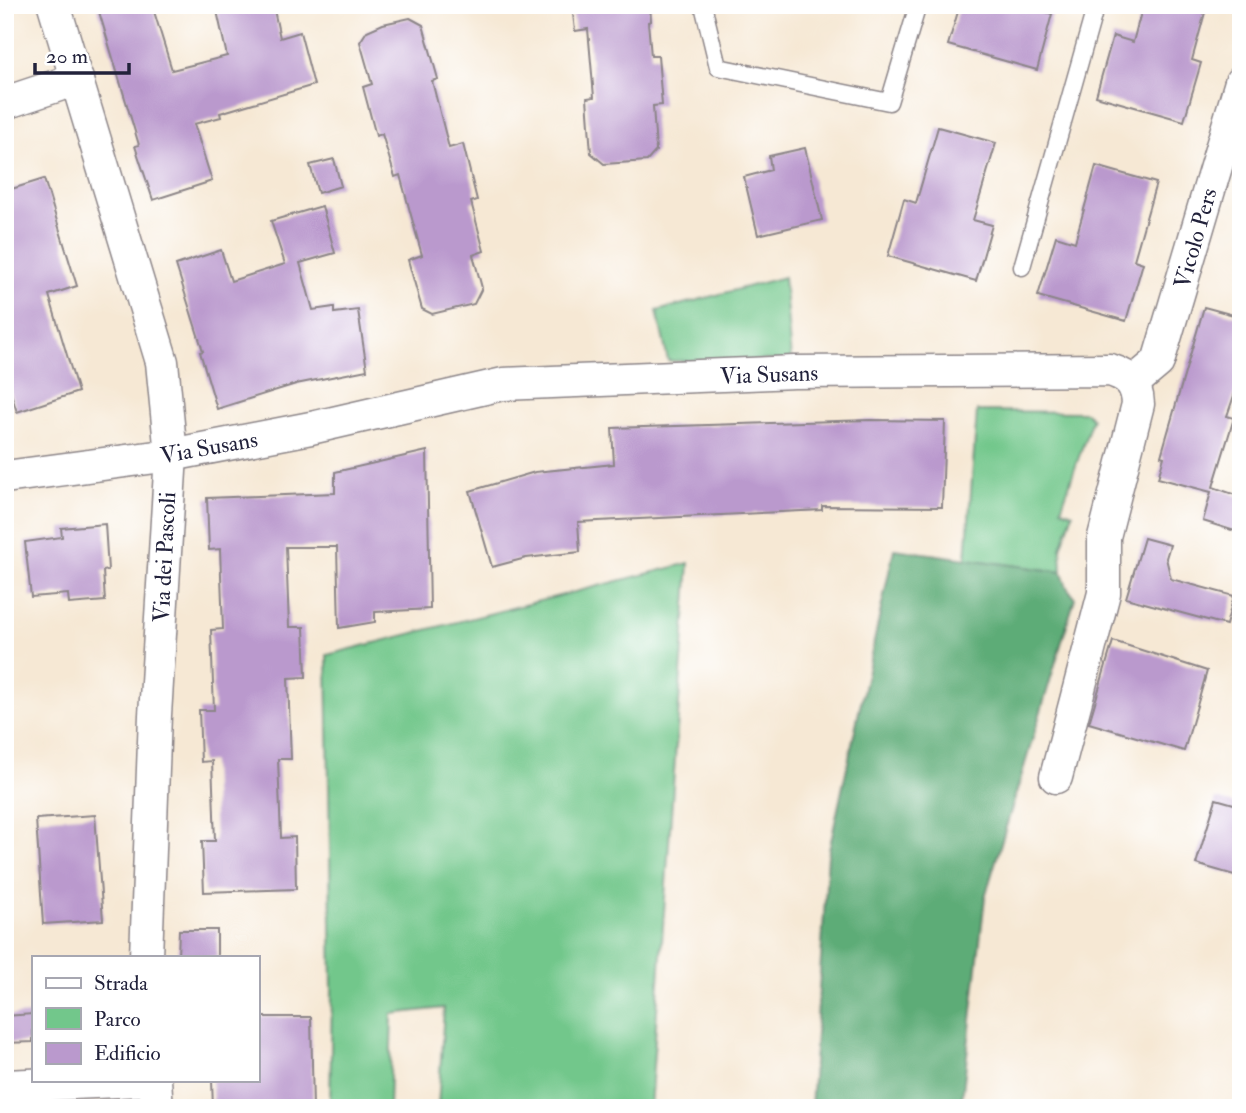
<svg xmlns="http://www.w3.org/2000/svg" width="1246" height="1113" font-family="'IM FELL Double Pica',serif">
	<style>
		.green { fill: #72c78b; stroke: #4a7463; stroke-width: 2 }
		.forest { fill: #5dac77; stroke: #406759; stroke-width: 2 }
		.building { fill: #ba99cd }
		.lines { fill: none; stroke-linecap: round; stroke-linejoin: round }
		.lane-casing { stroke: #8c8588; stroke-width: 19 }
		.street-casing { stroke: #8c8588; stroke-width: 35 }
		.lane { stroke: #fff; stroke-width: 16 }
		.street { stroke: #fff; stroke-width: 32 }
		.labels { text-anchor: middle; stroke-width: 5; stroke-linejoin: round; paint-order: stroke }
		.street-label { font-size: 23px; fill: #22223b; stroke: #fff }
	</style>
	<rect width="100%" height="100%" fill="#fff"/>
	<filter id="ink" filterUnits="userSpaceOnUse"><feTurbulence type="fractalNoise" baseFrequency=".0143" numOctaves="2"/><feDisplacementMap in="SourceGraphic" scale="14" xChannelSelector="R" yChannelSelector="G"/><feConvolveMatrix kernelMatrix="1 2 1 2 8 2 1 2 1" color-interpolation-filters="sRGB"/></filter>
	<filter id="wash" filterUnits="userSpaceOnUse"><feTurbulence type="fractalNoise" baseFrequency=".00686" numOctaves="4" result="noise"/><feDisplacementMap in="SourceGraphic" scale="28" xChannelSelector="R" yChannelSelector="G"/><feGaussianBlur stdDeviation="1.57" result="paint"/><feColorMatrix in="noise" values="0 0 0 0 0 0 0 0 0 0 0 0 0 0 0 0 0 1.4 0 .05"/><feComposite in="paint" operator="in"/></filter>
	<g filter="url(#wash)">
		<rect width="100%" height="100%" fill="#f6e8d4"/>
		<g class="green">
			<path d="M 784,277 L 791,360 L 668,361 L 657,311 Z"/>
			<path d="M 977,411 L 1086,412 L 1092,419 L 1061,509 L 1073,513 L 1061,548 L 1062,572 L 966,559 Z"/>
			<path d="M 689,563 L 650,1108 L 438,1108 L 444,1008 L 392,1014 L 389,1108 L 330,1108 L 332,990 L 327,655 Z"/>
		</g>
		<path class="forest" d="M 894,549 L 1062,572 L 1067,587 L 1075,598 L 985,897 L 961,1108 L 811,1108 L 828,855 Z"/>
		<g id="blocks">
			<g class="building">
				<path d="M 97,5 L 152,5 L 172,70 L 227,56 L 217,11 L 246,5 L 273,5 L 280,38 L 300,32 L 314,85 L 220,113 L 221,117 L 194,124 L 212,181 L 153,200 L 135,146 L 139,145 Z"/>
				<path d="M 572,5 L 650,5 L 651,21 L 648,22 L 651,56 L 658,56 L 662,105 L 653,106 L 656,151 L 647,161 L 604,164 L 591,153 L 587,98 L 594,97 L 588,29 L 575,31 Z"/>
				<path d="M 960,5 L 1025,5 L 1052,14 L 1037,70 L 948,45 Z"/>
				<path d="M 1143,5 L 1207,5 L 1192,60 L 1201,63 L 1184,121 L 1096,96 L 1113,36 L 1133,42 Z"/>
				<path d="M 410,18 L 423,25 L 438,79 L 432,81 L 449,148 L 463,144 L 477,200 L 471,202 L 484,251 L 473,255 L 482,288 L 474,304 L 432,314 L 422,309 L 408,260 L 422,255 L 400,175 L 395,177 L 382,134 L 376,136 L 363,87 L 372,84 L 360,42 L 367,31 L 383,24 Z"/>
				<path d="M 938,127 L 996,143 L 973,220 L 992,225 L 976,281 L 888,256 L 904,199 L 916,203 Z"/>
				<path d="M 805,148 L 822,220 L 758,235 L 744,177 L 771,170 L 769,156 Z"/>
				<path d="M 334,159 L 341,186 L 318,193 L 310,165 Z"/>
				<path d="M 1096,166 L 1156,183 L 1134,260 L 1143,263 L 1126,321 L 1038,296 L 1056,236 L 1075,242 Z"/>
				<path d="M 44,179 L 77,286 L 49,295 L 78,392 L 17,412 L 5,375 L 5,296 L 12,294 L 5,273 L 5,191 Z"/>
				<path d="M 322,206 L 335,253 L 300,263 L 313,310 L 334,307 L 334,313 L 358,310 L 367,370 L 296,384 L 217,409 L 200,352 L 203,351 L 176,265 L 221,250 L 231,281 L 285,264 L 271,221 Z"/>
				<path d="M 1204,307 L 1241,317 L 1241,375 L 1227,416 L 1234,418 L 1213,487 L 1241,497 L 1241,533 L 1203,521 L 1211,492 L 1158,478 L 1164,457 L 1161,456 Z"/>
				<path d="M 870,420 L 945,421 L 942,507 L 822,506 L 822,510 L 578,522 L 580,552 L 526,558 L 492,567 L 470,491 L 535,472 L 614,464 L 612,428 Z"/>
				<path d="M 427,451 L 430,609 L 375,612 L 375,622 L 339,628 L 337,547 L 286,547 L 289,627 L 304,627 L 306,677 L 288,678 L 291,759 L 278,759 L 281,838 L 295,837 L 296,889 L 204,892 L 202,841 L 215,841 L 212,761 L 201,762 L 199,710 L 214,710 L 211,630 L 223,629 L 220,549 L 209,550 L 207,498 L 335,493 L 335,472 Z"/>
				<path d="M 105,524 L 108,570 L 103,571 L 105,601 L 69,604 L 68,594 L 31,597 L 25,542 L 62,537 L 61,528 Z"/>
				<path d="M 1144,538 L 1170,545 L 1166,558 L 1171,579 L 1234,596 L 1226,625 L 1126,598 Z"/>
				<path d="M 1113,641 L 1207,671 L 1184,751 L 1089,723 Z"/>
				<path d="M 1216,799 L 1241,806 L 1241,877 L 1196,864 Z"/>
				<path d="M 95,815 L 103,920 L 43,924 L 36,819 Z"/>
				<path d="M 179,930 L 217,930 L 217,957 L 178,957 Z"/>
				<path d="M 33,1014 L 33,1042 L 5,1043 L 5,1016 Z"/>
				<path d="M 257,1017 L 311,1017 L 313,1108 L 213,1108 L 212,1080 L 257,1080 Z"/>
			</g>
		</g>
	</g>
	<g filter="url(#ink)">
		<use href="#blocks" fill-opacity="0" stroke="#8c8588" stroke-width="2"/>
		<g class="lines">
			<defs>
				<g id="lane">
					<path d="M 703,5 L 718,67 L 889,102 L 918,5"/>
					<path d="M 1022,267 L 1096,5"/>
				</g>
				<g id="street">
					<path d="M 54,5 L 162,362 L 171,455 L 155,715 L 146,957"/>
					<path d="M 5,103 L 77,79"/>
					<path d="M 1133,383 L 1158,362 L 1241,82"/>
					<path d="M 5,477 L 171,455 L 311,428 L 503,384 L 794,372 L 1110,370 C 1129,376 1137,384 1138,404 L 1104,537 L 1104,593 L 1056,777"/>
					<path d="M 155,1080 L 157,1108"/>
					<path d="M 5,1086 L 140,1080"/>
				</g>
			</defs>
			<use href="#lane" class="lane-casing"/>
			<use href="#street" class="street-casing"/>
			<use href="#lane" class="lane"/>
			<use href="#street" class="street"/>
		</g>
	</g>
	<g class="labels">
		<g class="street-label">
			<text transform="translate(1195 238) rotate(-74)" y="8">Vicolo Pers</text>
			<text transform="translate(769 374) rotate(-2)" y="8">Via Susans</text>
			<text transform="translate(209 447) rotate(-10)" y="8">Via Susans</text>
			<text transform="translate(164 557) rotate(-87)" y="8">Via dei Pascoli</text>
		</g>
	</g>
	<rect width="1246" height="1113" fill="none" stroke="#fff" stroke-width="28"/>
	<rect x="32" y="956" width="228" height="126" fill="#ffffff" stroke="#a7a7b1" stroke-width="2"/>
	<rect x="46" y="978" width="35" height="10" fill="#ffffff" stroke="#a7a7b1" stroke-width="2"/>
	<text x="94" y="990" font-size="21" fill="#22223b">Strada</text>
	<rect x="46" y="1008" width="35" height="21" fill="#72c78b" stroke="#a7a7b1" stroke-width="2"/>
	<text x="94" y="1026" font-size="21" fill="#22223b">Parco</text>
	<rect x="46" y="1043" width="35" height="21" fill="#ba99cd" stroke="#a7a7b1" stroke-width="2"/>
	<text x="94" y="1060" font-size="21" fill="#22223b">Edificio</text>
	<path d="M35 63v10h94v-10" fill="none" stroke="#22223b" stroke-width="3.5"/>
	<text x="46" y="63" font-size="21" fill="#22223b" stroke="#ffffff" stroke-width="5" paint-order="stroke">20 m</text>
</svg>
